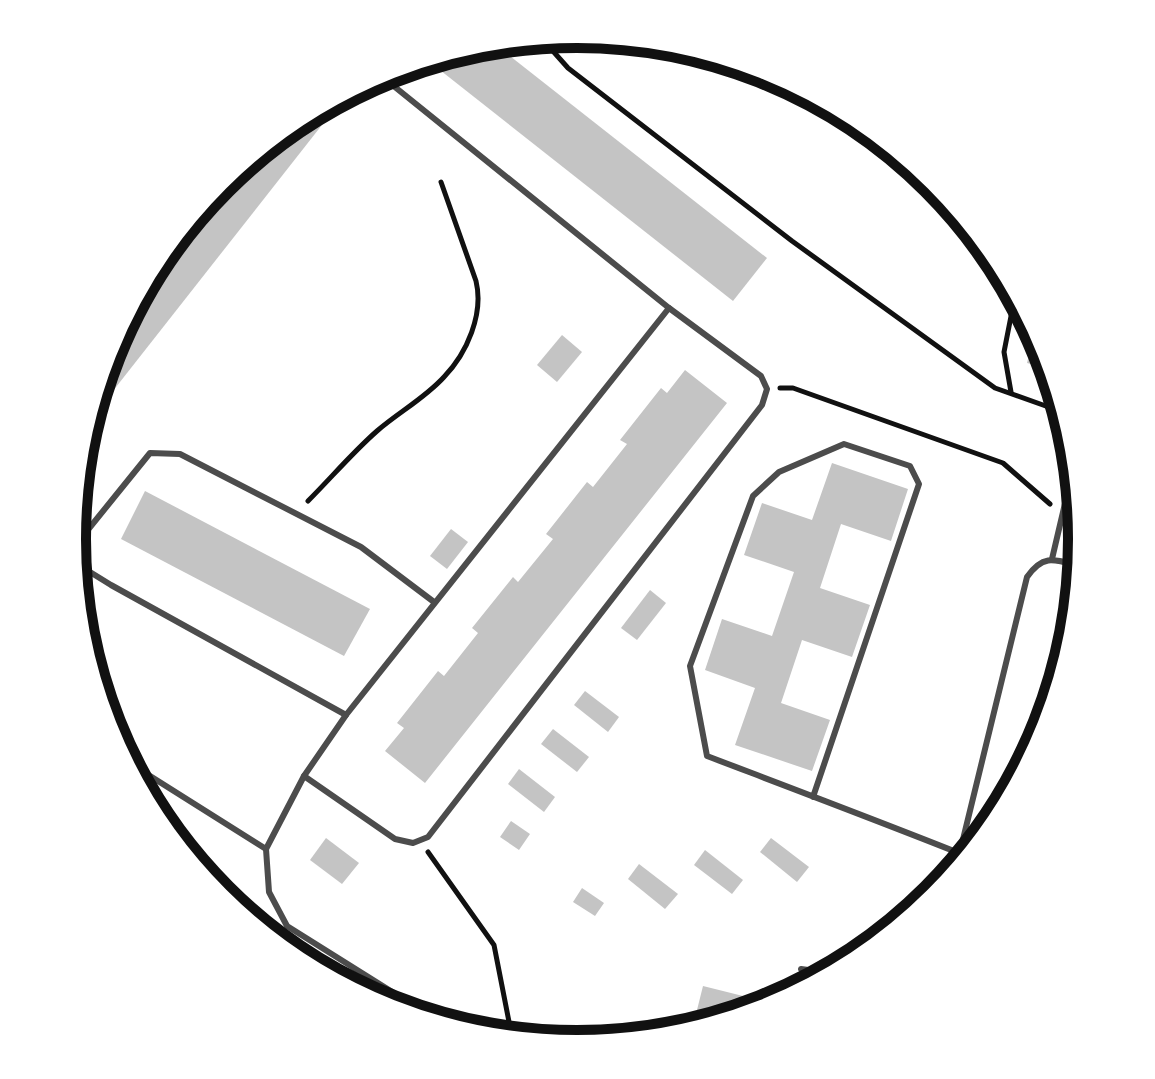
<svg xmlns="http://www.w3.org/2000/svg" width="1155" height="1079" font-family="'Nunito Sans',sans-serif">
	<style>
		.building { fill: #c4c4c4 }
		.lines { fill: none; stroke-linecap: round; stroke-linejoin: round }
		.path { stroke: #111; stroke-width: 5 }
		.service { stroke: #4c4c4c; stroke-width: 6 }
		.rim { fill: none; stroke: #111; stroke-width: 10 }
	</style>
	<rect width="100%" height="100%" fill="#fff"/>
	<g class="building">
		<path d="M 501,49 L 767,258 L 733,301 L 431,63 Z"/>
		<path d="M 340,102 L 98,410 L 111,346 L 220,182 Z"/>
		<path d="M 562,335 L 582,352 L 557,382 L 537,365 Z"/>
		<path d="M 1034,336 L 1039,337 L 1045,346 L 1049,369 L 1027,363 Z"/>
		<path d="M 685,370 L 727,403 L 425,783 L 385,751 L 404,728 L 397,723 L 438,671 L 444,676 L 478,633 L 472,628 L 513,577 L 518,582 L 553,539 L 546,534 L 587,482 L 593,487 L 627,444 L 620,440 L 661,388 L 667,393 Z"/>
		<path d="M 832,463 L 908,489 L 891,541 L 841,524 L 820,588 L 870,605 L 852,657 L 802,640 L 781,703 L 830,720 L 812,771 L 735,745 L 755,688 L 705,670 L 722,619 L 772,636 L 794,572 L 744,555 L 762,503 L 812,520 Z"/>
		<path d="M 145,491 L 370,609 L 344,656 L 121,539 Z"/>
		<path d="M 451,529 L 468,542 L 447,569 L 430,556 Z"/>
		<path d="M 1067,589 L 1073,591 L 1044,733 L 1026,761 Z"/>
		<path d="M 650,590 L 666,603 L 637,640 L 621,628 Z"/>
		<path d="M 585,691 L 619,717 L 608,732 L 574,705 Z"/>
		<path d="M 553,729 L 589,757 L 577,772 L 541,744 Z"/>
		<path d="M 519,769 L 555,797 L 544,812 L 508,784 Z"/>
		<path d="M 511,821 L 530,834 L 519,850 L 500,837 Z"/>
		<path d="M 326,838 L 359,863 L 342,884 L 310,860 Z"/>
		<path d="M 771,838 L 809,867 L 797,882 L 760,852 Z"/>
		<path d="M 705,850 L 743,880 L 732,894 L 694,865 Z"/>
		<path d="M 639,864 L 678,894 L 665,909 L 628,879 Z"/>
		<path d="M 582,888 L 604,903 L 595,916 L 573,902 Z"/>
		<path d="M 703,986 L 775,1004 L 694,1022 Z"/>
	</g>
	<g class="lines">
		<g class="path">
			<path d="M 544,41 L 568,68 L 792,241 L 995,388 L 1057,410"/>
			<path d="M 780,388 L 793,388 L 1003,463 L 1050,504"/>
			<path d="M 1011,392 L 1004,352 L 1014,301"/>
			<path d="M 308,501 C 331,478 353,452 377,431 C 399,412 425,398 444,377 C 467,353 484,314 476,281 L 441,182"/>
			<path d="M 428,852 L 494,945 L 511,1032"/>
		</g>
		<g class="service">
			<path d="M 74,547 L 150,453 L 180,454 L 361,547 L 434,602"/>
			<path d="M 1052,559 L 1067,495"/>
			<path d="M 77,564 L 111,585 L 346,715"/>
			<path d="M 131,764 L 266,849 L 269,892 L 287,926 L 429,1015"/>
			<path d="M 304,776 L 395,839 L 413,843 L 428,837 L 762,405 L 767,389 L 761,376 L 669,308"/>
			<path d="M 813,797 L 919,484 L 910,466 L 844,444 L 779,472 L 753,496 L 690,666 L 707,756 C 791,788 876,820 959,853"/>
			<path d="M 266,849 L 304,776 L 346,715 L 669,308 L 380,75"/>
			<path d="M 957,864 L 1027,577 C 1043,554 1054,559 1078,566"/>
			<path d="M 801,969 L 823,972"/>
		</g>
	</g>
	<path d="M0 0H1155V1079H0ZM86 539a491 491 0 1 1 982 0a491 491 0 1 1-982 0Z" fill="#fff" fill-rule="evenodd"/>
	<path class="rim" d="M86 539a491 491 0 1 1 982 0a491 491 0 1 1-982 0Z"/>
</svg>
